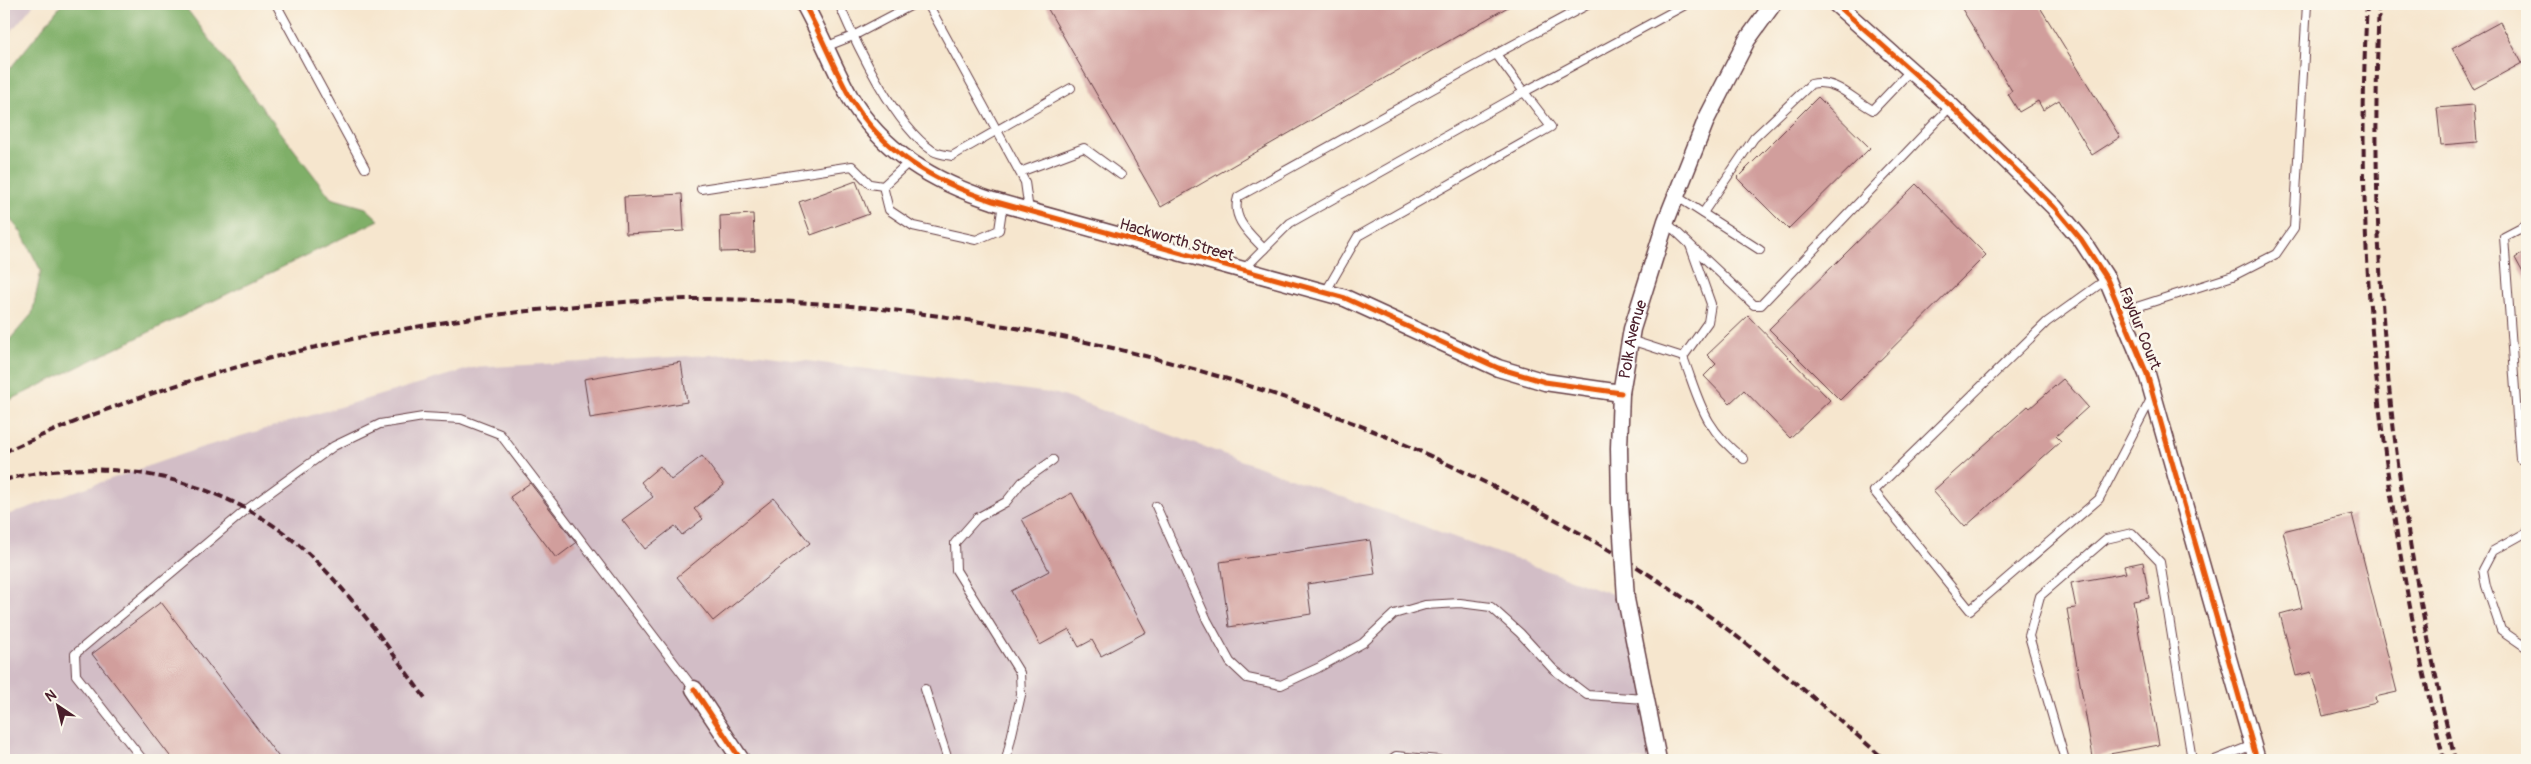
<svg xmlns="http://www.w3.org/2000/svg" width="2531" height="764" font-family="Pangolin,sans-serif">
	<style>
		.industrial { fill: #d2bdc6 }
		.forest { fill: #7faf68; stroke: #64674a }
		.building { fill: #d19e9c }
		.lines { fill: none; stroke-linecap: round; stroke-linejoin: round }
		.service-casing { stroke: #643d43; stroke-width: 10 }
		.minor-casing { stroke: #643d43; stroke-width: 19 }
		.service { stroke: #fff; stroke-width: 8 }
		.minor { stroke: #fff; stroke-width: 16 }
		.rail { stroke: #4a1f2b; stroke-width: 4; stroke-dasharray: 8 4; stroke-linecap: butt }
		.minor-bridge-casing { stroke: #643d43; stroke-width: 19; stroke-linecap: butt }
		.minor-bridge { stroke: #fff; stroke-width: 16 }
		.cycleway-casing { stroke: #fbf7ec; stroke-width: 8 }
		.cycleway { stroke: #e8590c; stroke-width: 5 }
		.labels { text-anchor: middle; stroke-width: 5; stroke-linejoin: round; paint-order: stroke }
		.street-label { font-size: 16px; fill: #4a1f2b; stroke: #fbf7ec }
	</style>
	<rect width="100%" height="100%" fill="#fbf7ec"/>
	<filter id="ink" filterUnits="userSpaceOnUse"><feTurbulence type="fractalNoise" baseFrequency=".02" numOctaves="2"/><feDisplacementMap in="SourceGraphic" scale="10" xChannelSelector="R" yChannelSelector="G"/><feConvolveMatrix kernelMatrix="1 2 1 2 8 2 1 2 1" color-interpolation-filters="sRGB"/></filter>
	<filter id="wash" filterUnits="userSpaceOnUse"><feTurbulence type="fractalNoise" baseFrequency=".0096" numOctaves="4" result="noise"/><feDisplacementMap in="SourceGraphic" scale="20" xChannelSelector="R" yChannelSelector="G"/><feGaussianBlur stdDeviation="1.12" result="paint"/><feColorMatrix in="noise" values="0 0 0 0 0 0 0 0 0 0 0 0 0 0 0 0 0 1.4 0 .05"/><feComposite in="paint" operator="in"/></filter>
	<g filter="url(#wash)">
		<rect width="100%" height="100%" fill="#f6e6ce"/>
		<g class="industrial">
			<path d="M 4,4 L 34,4 L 4,40 Z"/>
			<path d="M 746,353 L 1057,394 L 1626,599 L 1661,760 L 4,760 L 4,516 L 200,448 L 472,368 Z"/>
		</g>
		<path class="forest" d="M 62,4 L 183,4 L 331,198 L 366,208 L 379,220 L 4,403 L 4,346 L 32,314 L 41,271 L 21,232 L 4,212 L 4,76 Z"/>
		<g id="blocks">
			<g class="building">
				<path d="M 1045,4 L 1513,4 L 1161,207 Z"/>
				<path d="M 1959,4 L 2038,4 L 2120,137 L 2092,155 L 2059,100 L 2043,110 L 2038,101 L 2019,112 L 2008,94 L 2012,91 Z"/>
				<path d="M 2500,22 L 2522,63 L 2474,89 L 2452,48 Z"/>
				<path d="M 1818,97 L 1870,148 L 1788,229 L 1737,178 Z"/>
				<path d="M 2474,105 L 2477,142 L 2441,145 L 2437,108 Z"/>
				<path d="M 856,181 L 869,214 L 811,235 L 799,202 Z"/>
				<path d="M 1916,184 L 1986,255 L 1840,400 L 1769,329 Z"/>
				<path d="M 682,194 L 684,231 L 626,234 L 624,197 Z"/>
				<path d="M 753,214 L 755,251 L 721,252 L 720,216 Z"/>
				<path d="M 2527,251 L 2527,280 L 2515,258 Z"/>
				<path d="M 1748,316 L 1830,400 L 1790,438 L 1744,390 L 1730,403 L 1704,376 L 1716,364 L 1707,355 Z"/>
				<path d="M 681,362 L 687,402 L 590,418 L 584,379 Z"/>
				<path d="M 2063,379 L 2088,407 L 2056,436 L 2061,441 L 1965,527 L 1933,491 L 2028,406 L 2030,408 Z"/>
				<path d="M 702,456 L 724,485 L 694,509 L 703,519 L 682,535 L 675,526 L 645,549 L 622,520 L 653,497 L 641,482 L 660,466 L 671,480 Z"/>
				<path d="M 530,483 L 576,543 L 556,558 L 510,497 Z"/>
				<path d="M 1072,493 L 1146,632 L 1101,656 L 1092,640 L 1079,647 L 1069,629 L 1040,645 L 1011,591 L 1049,571 L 1022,519 Z"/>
				<path d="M 774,498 L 810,543 L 713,621 L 677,577 Z"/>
				<path d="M 2352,514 L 2397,692 L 2375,697 L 2376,703 L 2323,716 L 2311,672 L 2296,676 L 2280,614 L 2302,608 L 2283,531 Z"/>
				<path d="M 1370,540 L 1375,574 L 1307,584 L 1311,614 L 1229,627 L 1220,562 Z"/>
				<path d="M 2143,562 L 2149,598 L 2133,601 L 2159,745 L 2093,757 L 2067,609 L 2076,608 L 2071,583 L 2126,573 L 2124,566 Z"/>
				<path d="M 161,602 L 281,760 L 173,760 L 92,654 Z"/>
			</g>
		</g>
	</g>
	<g filter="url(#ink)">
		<use href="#blocks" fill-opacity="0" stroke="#643d43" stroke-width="1"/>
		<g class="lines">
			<defs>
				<g id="service">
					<path d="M 276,4 L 365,168"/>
					<path d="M 839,4 C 857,46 895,126 933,151 C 938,154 946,155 952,156 L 1071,88"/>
					<path d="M 928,4 L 1025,182 L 1029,211"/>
					<path d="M 825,47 L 853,36 L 914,4"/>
					<path d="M 1496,54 L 1589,4"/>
					<path d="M 1020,172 L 1084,148 L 1121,175"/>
					<path d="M 883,186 L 889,210 L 913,226 L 976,240 L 999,230 L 1003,203"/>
					<path d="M 701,189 L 852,166 L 870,184 L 883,186 L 909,162"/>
					<path d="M 1676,196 L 1760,250"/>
					<path d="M 1703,213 L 1754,138 L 1811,84 C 1836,78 1853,100 1873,110 L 1911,70"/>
					<path d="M 1666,222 L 1754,305 L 1761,305 L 1951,106"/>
					<path d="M 1264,249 C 1250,234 1231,219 1238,197 L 1496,54 L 1524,92 L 1687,4"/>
					<path d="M 1243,270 L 1290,223 L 1524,92 L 1551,127 L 1358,236 L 1325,293"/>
					<path d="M 2107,279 L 2047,322 L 1874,491 L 1970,610 L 2099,499 L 2152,397"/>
					<path d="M 2121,312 L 2233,276 L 2276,254 L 2294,228 L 2307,4"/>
					<path d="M 1630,340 L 1683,357 L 1708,322 L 1711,304 L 1690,245"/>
					<path d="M 1683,357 C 1700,402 1703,428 1744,459"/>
					<path d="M 2520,459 L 2504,237 L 2527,225"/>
					<path d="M 1156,506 L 1207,620 L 1230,662 L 1247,678 L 1281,685 L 1318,668 L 1363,643 L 1394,614 L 1425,605 L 1460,603 L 1491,607 L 1520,633 L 1553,669 L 1587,695 L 1645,699"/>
					<path d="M 2527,532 L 2493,551 L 2483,570 L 2486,586 L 2501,630 L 2527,648"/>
					<path d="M 925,689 L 948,760"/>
					<path d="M 143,760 L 76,675 L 75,654 L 246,510 L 334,446 L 380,424 L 423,417 L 461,419 L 500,434 L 694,689"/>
					<path d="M 1006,760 L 1021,695 L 1020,673 L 956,570 L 955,543 L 977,518 L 1006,502 L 1022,482 L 1053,460"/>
					<path d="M 1390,760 L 1396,756 L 1439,760"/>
					<path d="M 2065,760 L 2029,636 L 2040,596 L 2106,539 L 2132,533 L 2160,562 L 2192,760"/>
					<path d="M 2215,760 L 2253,745"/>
				</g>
				<g id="minor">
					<path d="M 804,4 C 821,34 833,67 850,97 C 882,152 934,182 993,201 L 1345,298 L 1498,368 L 1545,382 L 1621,393"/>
					<path d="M 1836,4 L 1951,106 L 2054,207 L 2081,239 L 2107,279 L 2147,374 L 2257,760"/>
					<path id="s1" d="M 1620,504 L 1619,448 L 1621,393 L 1632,329 L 1666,221 L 1707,118 L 1747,40 L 1773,4"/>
					<path d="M 1626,599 L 1658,760"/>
					<path d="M 694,689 L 741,760"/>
				</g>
			</defs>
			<use href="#service" class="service-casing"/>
			<use href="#minor" class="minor-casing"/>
			<use href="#service" class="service"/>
			<use href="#minor" class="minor"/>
			<g class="rail">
				<path d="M 2367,4 C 2353,258 2382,514 2444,760"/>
				<path d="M 2379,4 C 2373,149 2377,296 2395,440 C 2408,548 2430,654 2455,760"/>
				<path d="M 4,452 C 168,378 332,335 511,313 C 571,306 632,300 693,299 C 903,299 1122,337 1319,410 C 1421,447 1518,497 1611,551 C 1710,610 1800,684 1885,760"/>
				<path d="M 4,480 C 110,452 231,479 311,556 C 355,598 390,650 425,698"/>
			</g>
			<defs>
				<path id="minor-bridge" d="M 1620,504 L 1626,599"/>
			</defs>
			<use href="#minor-bridge" class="minor-bridge-casing"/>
			<use href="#minor-bridge" class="minor-bridge"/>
			<defs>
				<g id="cycleway">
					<path d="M 804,4 C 821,34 833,67 850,97 C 882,152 934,182 993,201 L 1345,298 L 1498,368 L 1545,382 L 1621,393"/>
					<path d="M 1836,4 L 1951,106 L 2054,207 L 2081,239 L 2107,279 L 2147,374 L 2257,760"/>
					<path d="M 694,689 L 741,760"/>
				</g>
			</defs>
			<use href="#cycleway" class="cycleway-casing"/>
			<use href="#cycleway" class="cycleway"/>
		</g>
	</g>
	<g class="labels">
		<g class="street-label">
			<text transform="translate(1177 239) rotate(16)" y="6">Hackworth Street</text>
			<text transform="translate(2141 328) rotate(68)" y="6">Faydur Court</text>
			<text dy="6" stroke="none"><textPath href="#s1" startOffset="166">Polk Avenue</textPath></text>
		</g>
	</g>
	<rect width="2531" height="764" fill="none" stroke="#fbf7ec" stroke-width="20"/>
	<g transform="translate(58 706) rotate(325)" stroke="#fbf7ec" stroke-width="4" paint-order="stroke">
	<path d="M0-4L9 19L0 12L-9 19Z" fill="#4a1f2b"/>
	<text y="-8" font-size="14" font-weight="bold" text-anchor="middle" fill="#4a1f2b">N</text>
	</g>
</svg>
